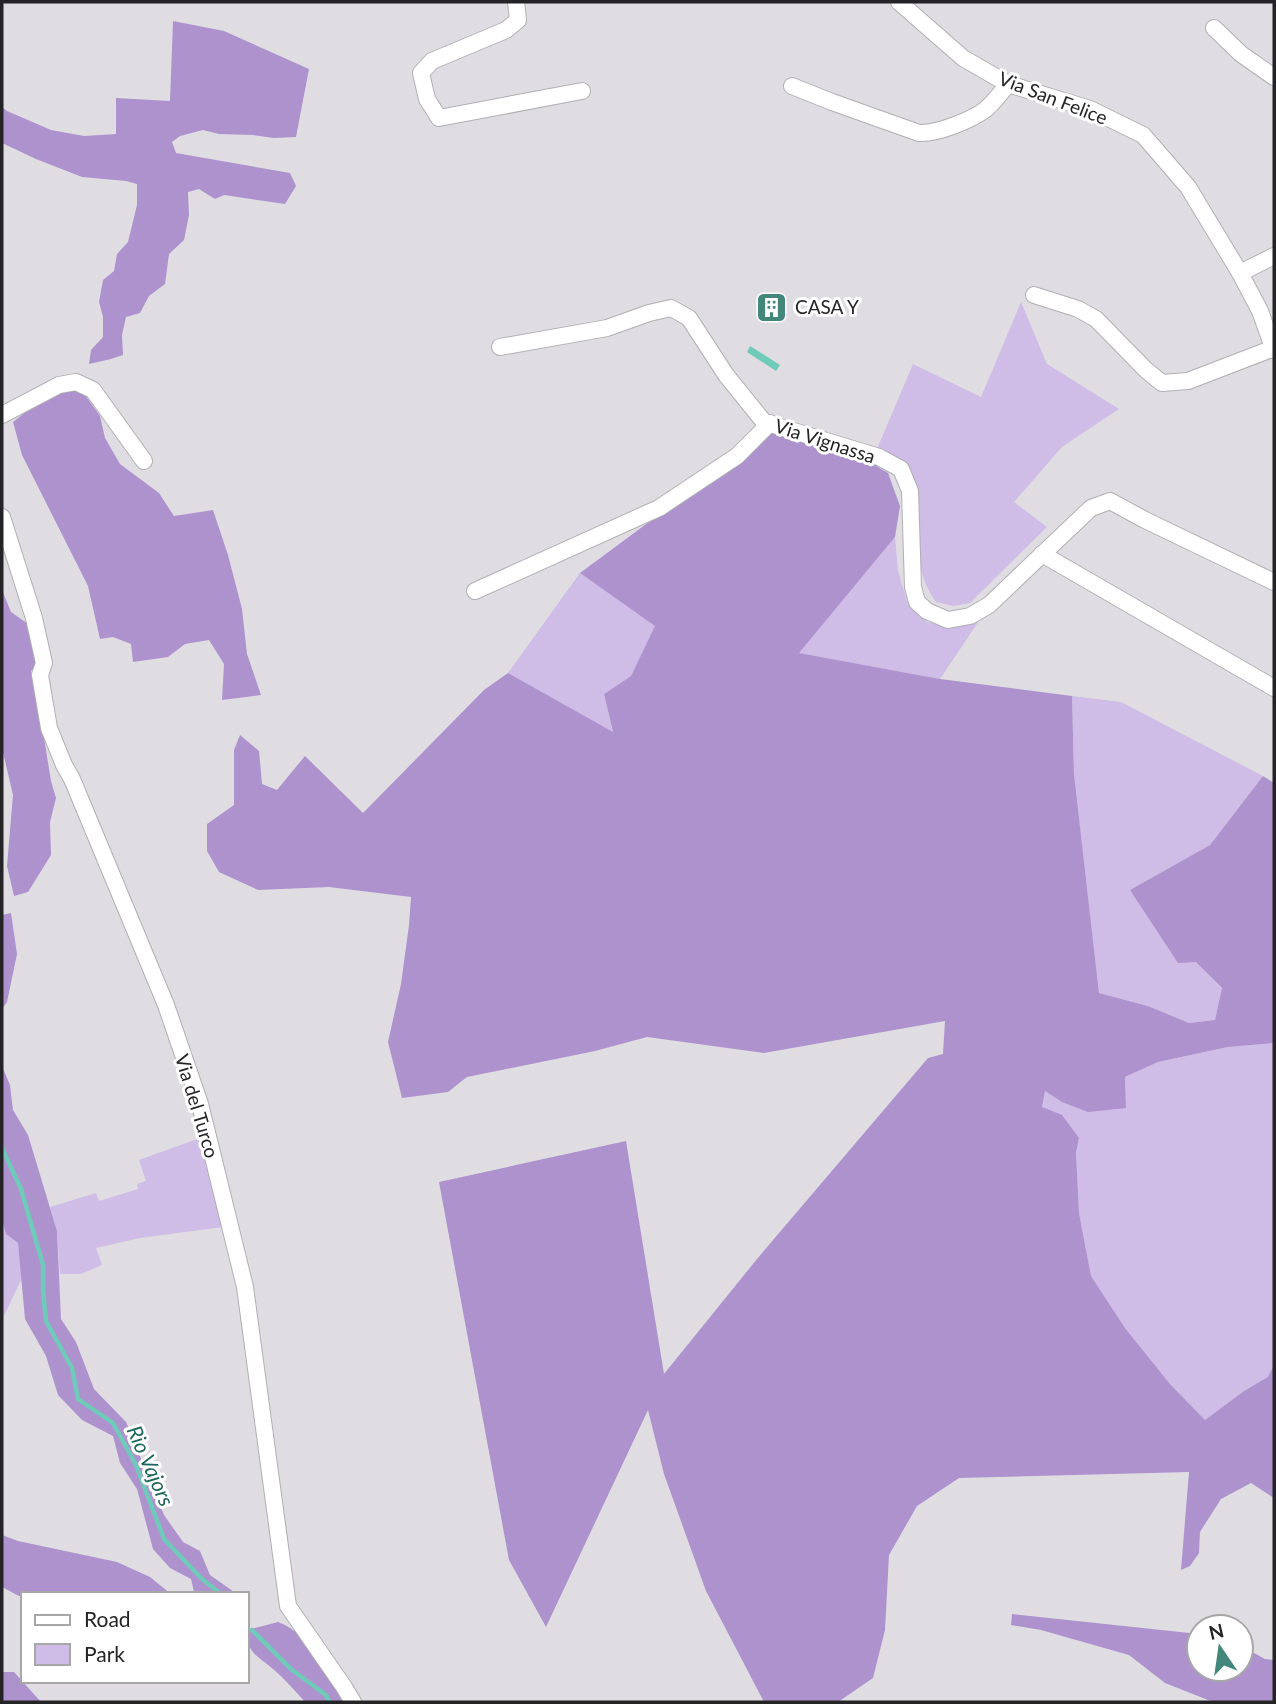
<svg xmlns="http://www.w3.org/2000/svg" width="1276" height="1704" font-family="Lato,sans-serif">
	<style>
		.green { fill: #cfbce7 }
		.forest { fill: #ad92ce }
		.water { fill: #6fcab9 }
		.lines { fill: none; stroke-linecap: round; stroke-linejoin: round }
		.stream { stroke: #6fcab9; stroke-width: 4.5 }
		.minor-casing { stroke: #b0afb3; stroke-width: 18 }
		.minor { stroke: #fff; stroke-width: 16 }
		.labels { text-anchor: middle; stroke-width: 6; stroke-linejoin: round; paint-order: stroke }
		.street-label { font-size: 19px; fill: #242325; stroke: #fff }
		.poi-label { font-size: 19px; fill: #242325; stroke: #fff; text-anchor: start }
		.water-label { font-size: 21px; font-style: italic; fill: #1c6559; stroke: #fff }
	</style>
	<rect width="100%" height="100%" fill="#dfdde2"/>
	<g class="green">
		<path d="M 1021,302 L 1047,364 L 1119,409 L 1062,447 L 1014,502 L 1047,527 L 970,603 L 954,606 L 936,602 C 926,588 921,574 919,556 C 917,532 924,483 906,465 C 899,458 886,454 877,449 L 913,364 L 981,397 Z"/>
		<path d="M 895,537 L 898,571 L 907,601 L 927,622 L 952,628 L 979,621 L 940,679 L 798,653 Z"/>
		<path d="M 580,573 L 656,626 L 631,676 L 604,694 L 613,733 L 508,673 Z"/>
		<path d="M 1072,696 L 1121,702 L 1263,776 L 1210,845 L 1130,890 L 1222,989 L 1215,1020 L 1189,1023 L 1148,1006 L 1099,993 L 1074,774 Z"/>
		<path d="M 1274,1043 L 1274,1365 L 1269,1377 L 1244,1391 L 1205,1420 L 1170,1384 L 1125,1328 L 1091,1276 L 1079,1213 L 1076,1153 L 1079,1138 L 1042,1107 L 1045,1091 L 1062,1102 L 1126,1107 L 1125,1077 L 1158,1062 L 1228,1047 Z"/>
		<path d="M 200,1138 L 223,1227 L 140,1238 L 96,1248 L 102,1265 L 81,1274 L 60,1274 L 57,1231 L 50,1207 L 96,1193 L 99,1201 L 138,1189 L 137,1184 L 146,1181 L 139,1160 Z"/>
		<path d="M 2,1219 L 6,1234 L 18,1243 L 22,1278 L 2,1320 Z"/>
	</g>
	<g class="forest">
		<path d="M 173,21 L 224,31 L 309,69 L 296,137 L 274,138 L 253,135 L 219,134 L 203,130 L 180,136 L 172,142 L 176,153 L 290,173 L 296,186 L 285,204 L 224,195 L 215,199 L 199,189 L 188,192 L 189,215 L 184,240 L 169,254 L 165,284 L 149,296 L 140,313 L 126,317 L 122,335 L 123,355 L 111,359 L 89,364 L 91,350 L 103,337 L 103,317 L 99,302 L 103,280 L 114,271 L 117,254 L 128,242 L 137,205 L 137,184 L 126,181 L 82,177 L 36,159 L 2,143 L 2,107 L 7,111 L 51,130 L 84,136 L 116,134 L 116,98 L 170,101 Z"/>
		<path d="M 65,388 L 83,392 L 100,416 L 105,438 L 120,464 L 159,493 L 174,516 L 213,510 L 228,555 L 242,609 L 247,654 L 261,695 L 222,700 L 224,664 L 209,640 L 185,644 L 168,657 L 133,662 L 131,644 L 113,637 L 100,639 L 88,586 L 22,455 L 13,422 L 41,400 Z"/>
		<path d="M 772,429 L 871,463 L 888,473 L 900,506 L 895,537 L 799,653 L 940,679 L 1072,696 L 1074,774 L 1099,993 L 1148,1006 L 1189,1023 L 1215,1020 L 1222,988 L 1196,962 L 1178,963 L 1130,890 L 1210,845 L 1263,776 L 1274,783 L 1274,1043 L 1228,1047 L 1158,1062 L 1125,1077 L 1126,1108 L 1088,1112 L 1062,1102 L 1045,1091 L 1042,1107 L 1062,1115 L 1079,1138 L 1076,1153 L 1079,1213 L 1091,1276 L 1125,1328 L 1170,1384 L 1205,1420 L 1244,1391 L 1268,1377 L 1274,1365 L 1274,1498 L 1251,1483 L 1221,1499 L 1200,1532 L 1199,1553 L 1190,1566 L 1181,1570 L 1189,1472 L 959,1478 L 917,1506 L 889,1555 L 885,1630 L 873,1678 L 838,1702 L 764,1702 L 706,1591 L 664,1474 L 648,1410 L 546,1627 L 509,1560 L 439,1182 L 626,1141 L 664,1374 L 757,1259 L 928,1058 L 943,1054 L 945,1021 L 764,1053 L 647,1037 L 595,1051 L 467,1077 L 448,1092 L 402,1098 L 388,1042 L 401,984 L 409,925 L 411,897 L 329,887 L 258,890 L 219,872 L 207,851 L 207,824 L 234,805 L 234,750 L 240,735 L 259,751 L 262,784 L 277,790 L 305,756 L 363,813 L 484,690 L 508,673 L 613,732 L 604,694 L 631,676 L 655,626 L 580,573 L 653,519 L 746,459 Z"/>
		<path d="M 2,590 L 11,612 L 28,624 L 39,662 L 31,671 L 45,744 L 51,781 L 56,798 L 50,822 L 51,855 L 28,892 L 14,896 L 7,866 L 13,795 L 2,748 Z"/>
		<path d="M 11,913 L 17,954 L 7,1002 L 2,1009 L 2,915 Z"/>
		<path d="M 2,1066 L 10,1085 L 13,1110 L 28,1135 L 57,1231 L 61,1319 L 76,1342 L 94,1389 L 126,1422 L 164,1515 L 183,1542 L 200,1551 L 210,1575 L 237,1594 L 192,1594 L 194,1592 L 191,1579 L 170,1568 L 153,1549 L 137,1489 L 120,1463 L 113,1436 L 82,1420 L 58,1395 L 46,1356 L 25,1319 L 18,1243 L 6,1234 L 2,1219 Z"/>
		<path d="M 2,1535 L 18,1541 L 117,1562 L 150,1577 L 171,1594 L 23,1594 L 23,1596 L 19,1596 L 2,1587 Z"/>
		<path d="M 1012,1614 L 1199,1634 L 1199,1669 L 1241,1669 L 1241,1647 L 1243,1647 L 1265,1659 L 1274,1660 L 1274,1702 L 1213,1702 L 1165,1683 L 1129,1655 L 1041,1630 L 1011,1625 Z"/>
		<path d="M 278,1622 C 311,1634 329,1674 344,1702 L 305,1702 C 295,1691 285,1679 273,1669 C 257,1655 247,1654 247,1630 Z"/>
		<path d="M 2,1672 L 14,1672 L 41,1702 L 2,1702 Z"/>
	</g>
	<path class="water" d="M 750,346 L 780,365 L 776,371 L 747,352 Z"/>
	<g class="lines">
		<g class="stream">
			<path d="M 2,1148 L 21,1189 L 43,1265 L 43,1291 L 46,1321 L 72,1368 L 78,1399 L 113,1423 L 136,1465 L 164,1539 L 202,1579 L 221,1594"/>
			<path d="M 252,1630 L 292,1670 L 326,1695 L 329,1702"/>
		</g>
		<defs>
			<g id="minor">
				<path d="M 516,2 L 518,20 L 506,30 L 432,61 L 421,73 L 427,99 L 439,118 L 582,91"/>
				<path d="M 899,2 L 963,58 L 1008,84 L 1090,109 L 1143,135 L 1188,187 L 1240,273 L 1260,311 L 1274,350"/>
				<path d="M 1214,28 L 1241,54 L 1274,77"/>
				<path d="M 792,86 L 832,102 L 919,133 C 937,134 972,120 986,109 C 994,102 1001,93 1008,84"/>
				<path d="M 1240,273 L 1274,256"/>
				<path d="M 1034,295 L 1078,309 L 1096,319 L 1146,370 L 1162,383 L 1188,381 L 1274,348"/>
				<path d="M 500,347 L 607,328 L 649,313 L 671,308 L 689,318 L 726,375 L 764,422 L 879,457 L 901,469 L 910,491 L 913,587 L 917,602 L 927,611 L 948,620 L 970,616 L 989,605 L 1091,508 L 1110,501 L 1145,520 L 1274,582"/>
				<path d="M 2,415 L 59,385 L 76,382 L 93,390 L 144,461"/>
				<path d="M 2,517 L 34,618 L 44,663 L 40,675 L 49,728 L 64,765 L 72,779 L 166,1005 L 200,1104 L 245,1287 L 288,1606 L 344,1687 L 353,1702"/>
				<path d="M 1042,554 L 1274,688"/>
				<path d="M 475,591 L 659,508 L 737,456 L 770,423"/>
			</g>
		</defs>
		<use href="#minor" class="minor-casing"/>
		<use href="#minor" class="minor"/>
	</g>
	<defs>
		<symbol id="building-square" viewBox="-11 -11 22 22"><rect x="-9" y="-9" width="18" height="18" rx="4" fill="#43867a" stroke="#fff"/><path d="M-4-6H4V6H1V3H-1V6H-4ZM-2.5-4.3h1.7v1.8h-1.7ZM.8-4.3h1.7v1.8H.8ZM-2.5-1h1.7V.8h-1.7ZM.8-1h1.7V.8H.8Z" fill="#fff"/></symbol>
	</defs>
	<g fill-rule="evenodd">
		<use href="#building-square" x="754" y="290" width="35" height="35"/>
	</g>
	<g class="labels">
		<g class="street-label">
			<text transform="translate(1053 98) rotate(21)" y="7">Via San Felice</text>
			<text transform="translate(825 441) rotate(18)" y="7">Via Vignassa</text>
			<text transform="translate(197 1106) rotate(73)" y="7">Via del Turco</text>
		</g>
		<g class="poi-label">
			<text x="795" y="314">CASA Y</text>
		</g>
		<g class="water-label">
			<text transform="translate(150 1466) rotate(66)" y="7">Rio Vajors</text>
		</g>
	</g>
	<rect width="1276" height="1704" fill="none" stroke="#242325" stroke-width="7"/>
	<rect x="21" y="1592" width="228" height="91" fill="#ffffff" stroke="#a7a7a8" stroke-width="2"/>
	<rect x="35" y="1615" width="35" height="10" fill="#ffffff" stroke="#a7a7a8" stroke-width="2"/>
	<text x="84" y="1627" font-size="21" fill="#242325">Road</text>
	<rect x="35" y="1644" width="35" height="21" fill="#cfbce7" stroke="#a7a7a8" stroke-width="2"/>
	<text x="84" y="1662" font-size="21" fill="#242325">Park</text>
	<g transform="translate(1220 1648) rotate(347)"><circle r="33" fill="#ffffff" stroke="#a7a7a8" stroke-width="2"/>
	<path d="M0-5L12 26L0 18L-12 26Z" fill="#43867a"/>
	<text y="-10" font-size="19" font-weight="bold" text-anchor="middle" fill="#242325">N</text>
	</g>
</svg>
